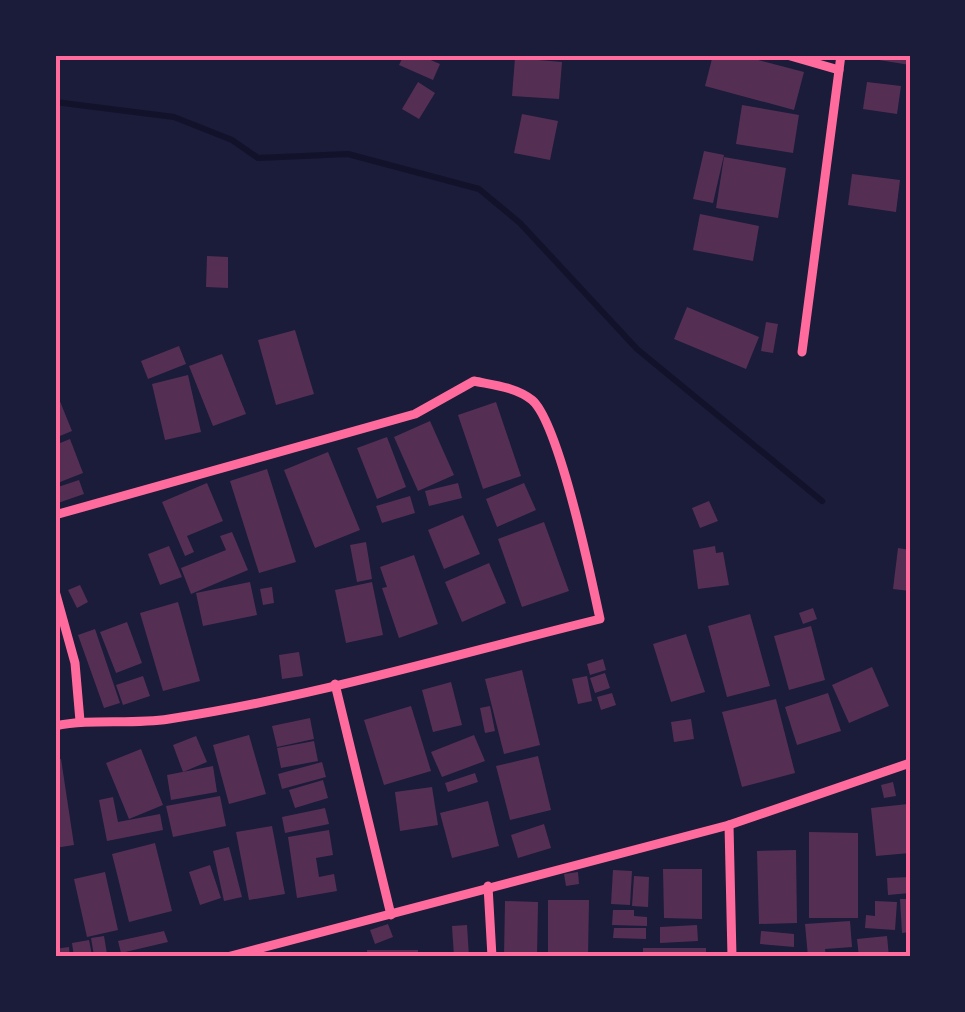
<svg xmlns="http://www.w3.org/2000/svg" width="965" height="1012" font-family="Inter,sans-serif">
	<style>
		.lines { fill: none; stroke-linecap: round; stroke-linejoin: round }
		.stream { stroke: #12122b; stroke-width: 6 }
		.building { fill: #542f53 }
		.minor { stroke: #ff6b9d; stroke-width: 9 }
		.neatline { fill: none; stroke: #ff6b9d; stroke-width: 4 }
	</style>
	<rect width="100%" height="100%" fill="#1b1b3a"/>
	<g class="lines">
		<path class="stream" d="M 55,102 L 174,117 L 232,140 L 258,158 L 348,154 L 479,189 L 520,223 L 637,349 L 822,501"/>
	</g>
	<g class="building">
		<path d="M 404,55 L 419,55 L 440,64 L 433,80 L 399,65 Z"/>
		<path d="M 713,55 L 739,55 L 804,72 L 794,110 L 705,86 Z"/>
		<path d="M 880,55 L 910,55 L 910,65 L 879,60 Z"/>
		<path d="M 515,58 L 562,62 L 559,99 L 512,96 Z"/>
		<path d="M 418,82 L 435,93 L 419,119 L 402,109 Z"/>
		<path d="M 867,82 L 901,86 L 897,114 L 863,109 Z"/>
		<path d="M 742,105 L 799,115 L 793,153 L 736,144 Z"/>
		<path d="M 522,114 L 558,121 L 550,160 L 514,153 Z"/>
		<path d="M 704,151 L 724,155 L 713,203 L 693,199 Z"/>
		<path d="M 724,157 L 786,168 L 778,218 L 716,208 Z"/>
		<path d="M 852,174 L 900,180 L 896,212 L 848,205 Z"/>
		<path d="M 700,214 L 759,226 L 753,261 L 693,250 Z"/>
		<path d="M 207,256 L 228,257 L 228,288 L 206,287 Z"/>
		<path d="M 687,307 L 759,337 L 746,369 L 674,339 Z"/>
		<path d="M 766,322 L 778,324 L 773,353 L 761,351 Z"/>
		<path d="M 295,330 L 314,394 L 276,405 L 258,340 Z"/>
		<path d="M 179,346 L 186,364 L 148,379 L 141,361 Z"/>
		<path d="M 222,354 L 246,414 L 213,426 L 189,366 Z"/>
		<path d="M 188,375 L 201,432 L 165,440 L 152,384 Z"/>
		<path d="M 55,389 L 72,431 L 55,438 Z"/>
		<path d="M 496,402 L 521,476 L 483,489 L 458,415 Z"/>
		<path d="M 430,421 L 454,475 L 418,491 L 394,437 Z"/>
		<path d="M 387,437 L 406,487 L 377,499 L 357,448 Z"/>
		<path d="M 70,439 L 83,473 L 55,484 L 55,445 Z"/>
		<path d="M 328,452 L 360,530 L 315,548 L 284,470 Z"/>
		<path d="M 267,469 L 296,562 L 259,573 L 230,481 Z"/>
		<path d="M 79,480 L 84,494 L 55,504 L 55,488 Z"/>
		<path d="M 207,483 L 223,521 L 187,536 L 194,552 L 185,556 L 162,502 Z"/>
		<path d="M 458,483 L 462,498 L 429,506 L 425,491 Z"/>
		<path d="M 524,483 L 536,510 L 497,527 L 486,499 Z"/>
		<path d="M 410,496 L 415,513 L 382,523 L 376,506 Z"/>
		<path d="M 709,501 L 718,521 L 700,528 L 692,508 Z"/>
		<path d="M 463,515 L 480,554 L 444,569 L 428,530 Z"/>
		<path d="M 544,522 L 569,591 L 522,607 L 498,539 Z"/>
		<path d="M 232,532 L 248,570 L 191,594 L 181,568 L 226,550 L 220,536 Z"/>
		<path d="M 366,542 L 372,579 L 357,582 L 350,545 Z"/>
		<path d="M 169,546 L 182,577 L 160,585 L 148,554 Z"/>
		<path d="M 715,546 L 716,553 L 723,552 L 729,585 L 698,589 L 693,550 Z"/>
		<path d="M 898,548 L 910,550 L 910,591 L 893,589 Z"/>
		<path d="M 414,555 L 438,624 L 399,638 L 382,588 L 387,587 L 380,567 Z"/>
		<path d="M 489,563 L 506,603 L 462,622 L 445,582 Z"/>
		<path d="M 250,582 L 257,615 L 203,626 L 196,593 Z"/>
		<path d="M 372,582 L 383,635 L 346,643 L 335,590 Z"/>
		<path d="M 80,585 L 88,602 L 77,608 L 68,590 Z"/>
		<path d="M 272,587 L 274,603 L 263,605 L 260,589 Z"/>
		<path d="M 178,602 L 200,681 L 163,691 L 140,613 Z"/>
		<path d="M 813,608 L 817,619 L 803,624 L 799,613 Z"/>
		<path d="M 750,614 L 770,686 L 727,697 L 708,626 Z"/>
		<path d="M 127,622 L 142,663 L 116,673 L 100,632 Z"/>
		<path d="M 811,626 L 825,680 L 789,690 L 774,636 Z"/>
		<path d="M 95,629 L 120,703 L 104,708 L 78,635 Z"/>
		<path d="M 686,634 L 705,692 L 671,702 L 653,644 Z"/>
		<path d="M 299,652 L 303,676 L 282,679 L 279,655 Z"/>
		<path d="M 603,659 L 606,670 L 590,675 L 587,664 Z"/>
		<path d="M 872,667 L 889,706 L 849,723 L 832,685 Z"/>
		<path d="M 522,670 L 540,745 L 504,754 L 485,679 Z"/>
		<path d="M 605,673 L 610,688 L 595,693 L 590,678 Z"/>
		<path d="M 143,676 L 150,696 L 123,705 L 116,685 Z"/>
		<path d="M 587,676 L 592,701 L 578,704 L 572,679 Z"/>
		<path d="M 451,682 L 462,725 L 433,732 L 422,690 Z"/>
		<path d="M 612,693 L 616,705 L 601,710 L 597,697 Z"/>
		<path d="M 828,693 L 841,731 L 797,745 L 785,707 Z"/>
		<path d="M 776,699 L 795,773 L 742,787 L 722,712 Z"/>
		<path d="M 411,706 L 431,771 L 384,785 L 364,720 Z"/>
		<path d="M 490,706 L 495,731 L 485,733 L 480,708 Z"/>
		<path d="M 310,718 L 314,739 L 277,747 L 272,726 Z"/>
		<path d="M 691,719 L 694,739 L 674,742 L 671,722 Z"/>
		<path d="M 249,735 L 266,794 L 229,804 L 213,745 Z"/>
		<path d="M 474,735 L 485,761 L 442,777 L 431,752 Z"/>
		<path d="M 196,736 L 207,762 L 183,772 L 173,745 Z"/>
		<path d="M 314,741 L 318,761 L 281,768 L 277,748 Z"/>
		<path d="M 141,749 L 163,805 L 129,819 L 106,763 Z"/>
		<path d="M 538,756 L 551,810 L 510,820 L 496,766 Z"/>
		<path d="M 61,759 L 74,845 L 55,848 L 55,760 Z"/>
		<path d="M 322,762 L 326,777 L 282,789 L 278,774 Z"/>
		<path d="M 213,766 L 217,792 L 171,800 L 167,775 Z"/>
		<path d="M 475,773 L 478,782 L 448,792 L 445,783 Z"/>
		<path d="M 323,780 L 328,798 L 295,808 L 289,790 Z"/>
		<path d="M 893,782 L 896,796 L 884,798 L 881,785 Z"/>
		<path d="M 432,787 L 438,825 L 400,831 L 395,792 Z"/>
		<path d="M 220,796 L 226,826 L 173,837 L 166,806 Z"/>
		<path d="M 113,797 L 118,822 L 160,814 L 163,830 L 107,841 L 99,800 Z"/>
		<path d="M 488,801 L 499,846 L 452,858 L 440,813 Z"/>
		<path d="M 908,804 L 910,853 L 876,856 L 871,808 Z"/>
		<path d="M 325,808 L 329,824 L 285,833 L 282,817 Z"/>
		<path d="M 544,824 L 551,848 L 518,858 L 511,835 Z"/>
		<path d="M 272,826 L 285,894 L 249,900 L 236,832 Z"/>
		<path d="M 329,830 L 333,855 L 316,858 L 319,877 L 334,874 L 337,891 L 297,898 L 288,837 Z"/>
		<path d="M 809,832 L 858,833 L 858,918 L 809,918 Z"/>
		<path d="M 155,843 L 172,911 L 129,922 L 112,854 Z"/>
		<path d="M 229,847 L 242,897 L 224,901 L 213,851 Z"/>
		<path d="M 796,850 L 797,923 L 759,924 L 757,851 Z"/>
		<path d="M 210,865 L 221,898 L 200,905 L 189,872 Z"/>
		<path d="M 663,869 L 702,869 L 702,919 L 664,918 Z"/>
		<path d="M 613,870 L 632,871 L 630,905 L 611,904 Z"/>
		<path d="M 105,872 L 118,930 L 87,937 L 74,879 Z"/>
		<path d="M 578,872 L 579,884 L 566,886 L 564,874 Z"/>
		<path d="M 634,876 L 649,877 L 648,907 L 632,906 Z"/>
		<path d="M 910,877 L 910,893 L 888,895 L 887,878 Z"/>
		<path d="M 900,899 L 910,899 L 910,932 L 902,933 Z"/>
		<path d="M 548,900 L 589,900 L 588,957 L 548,957 Z"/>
		<path d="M 505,901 L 538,902 L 537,957 L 504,957 Z"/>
		<path d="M 875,901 L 897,902 L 895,930 L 865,928 L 866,915 L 875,916 Z"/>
		<path d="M 613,910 L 634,910 L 634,916 L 647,917 L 647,926 L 612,925 Z"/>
		<path d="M 850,921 L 852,947 L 825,949 L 826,957 L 808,957 L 805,924 Z"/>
		<path d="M 388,924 L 393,937 L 375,944 L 370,930 Z"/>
		<path d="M 467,925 L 469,957 L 454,957 L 452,926 Z"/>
		<path d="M 697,925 L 698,941 L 660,943 L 660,927 Z"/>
		<path d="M 614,928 L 646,928 L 646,939 L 613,938 Z"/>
		<path d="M 164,931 L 168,942 L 121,953 L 118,941 Z"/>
		<path d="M 761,931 L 794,934 L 794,947 L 760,944 Z"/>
		<path d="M 104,936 L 107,954 L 94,956 L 91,938 Z"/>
		<path d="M 887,936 L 889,957 L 859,957 L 857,939 Z"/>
		<path d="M 89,940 L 92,955 L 74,957 L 72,943 Z"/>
		<path d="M 69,947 L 70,957 L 55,957 L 55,949 Z"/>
		<rect x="643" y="948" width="63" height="9"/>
		<rect x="367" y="950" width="51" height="7"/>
	</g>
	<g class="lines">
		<g class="minor">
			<path d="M 787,55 L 839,70"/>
			<path d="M 802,352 L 841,55"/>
			<path d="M 55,515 L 415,414 L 474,381 C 493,385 516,387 532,400 C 559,423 591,577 600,619 C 457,654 314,697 169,719 C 130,725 92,718 55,726"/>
			<path d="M 55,591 L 75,663 L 80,721"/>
			<path d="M 335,684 L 391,915"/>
			<path d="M 729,825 L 732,957"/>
			<path d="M 488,886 L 492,957"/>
			<path d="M 227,957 L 729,825 L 910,763"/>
		</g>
	</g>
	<rect width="965" height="1012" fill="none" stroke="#1b1b3a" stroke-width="115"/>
	<rect x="58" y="58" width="850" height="896" class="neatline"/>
</svg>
